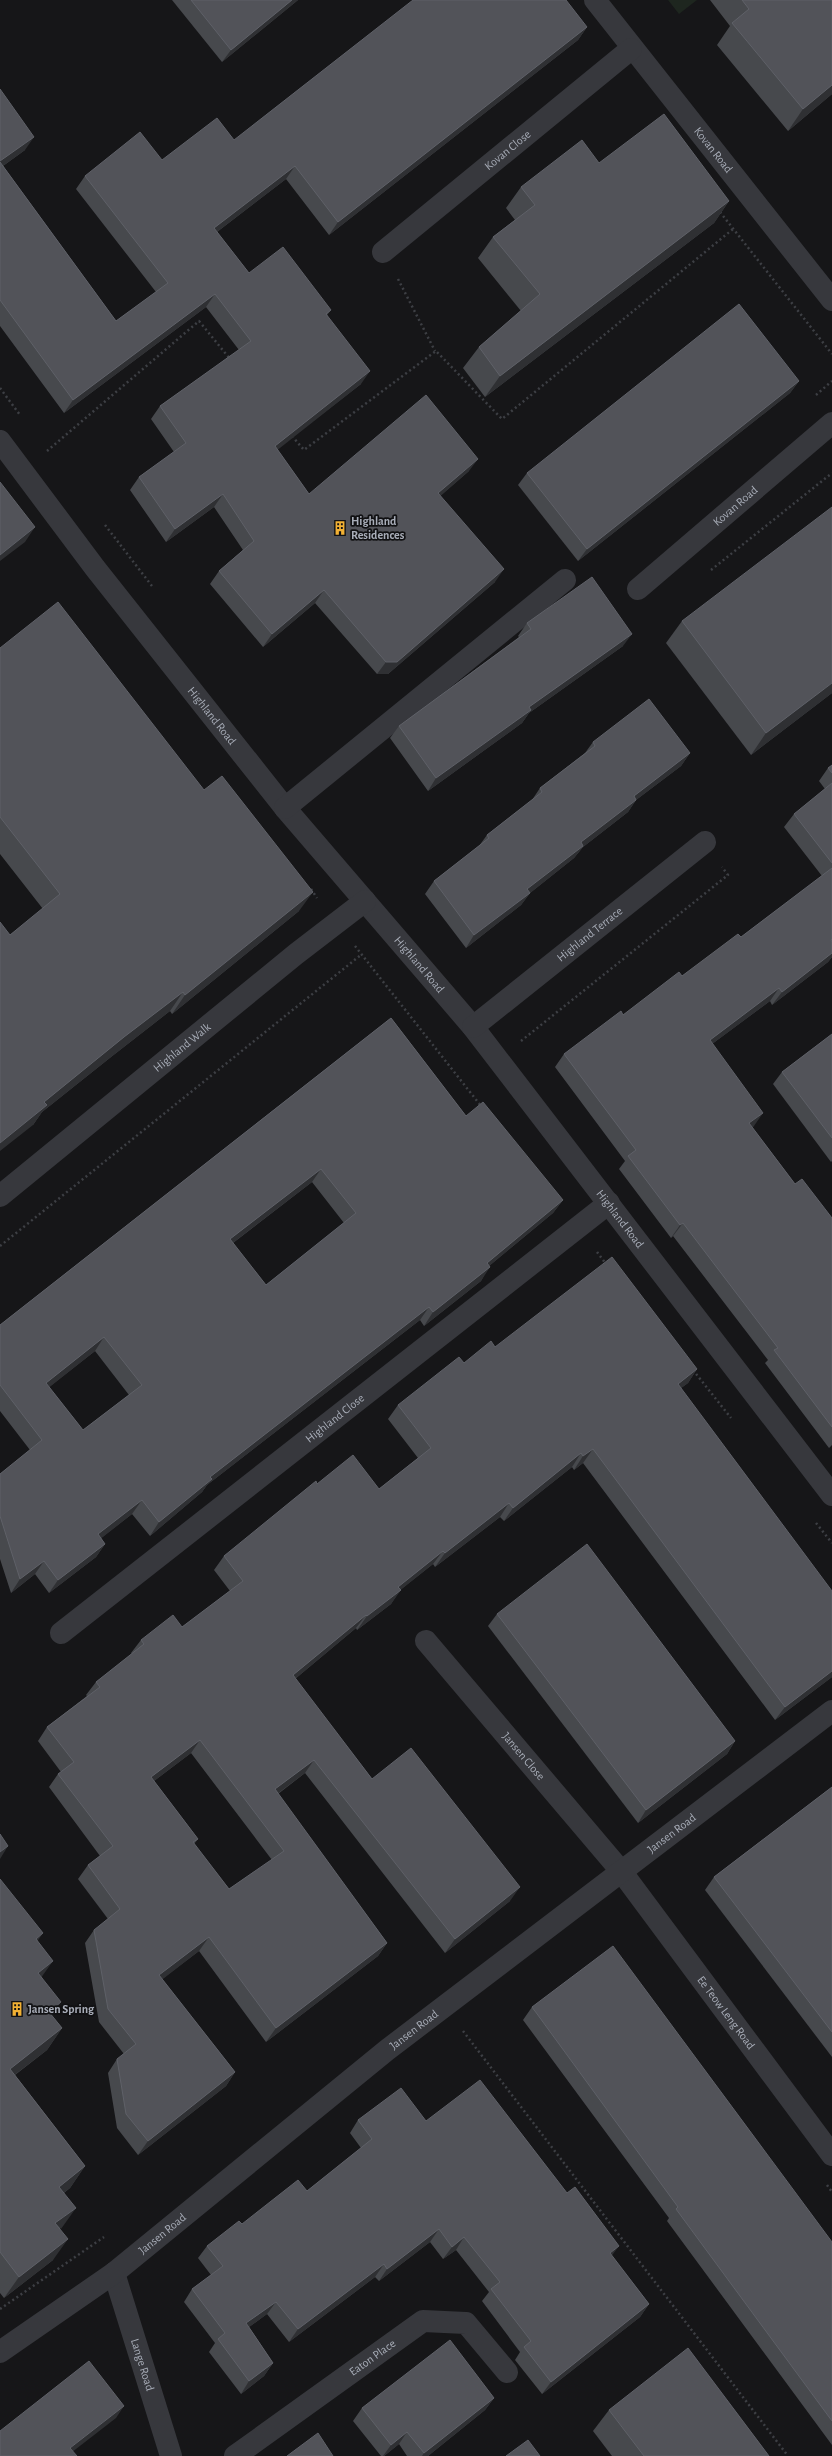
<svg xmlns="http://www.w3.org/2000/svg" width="832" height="2456" font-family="'Alegreya Sans',sans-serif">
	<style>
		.green { fill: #1e261f }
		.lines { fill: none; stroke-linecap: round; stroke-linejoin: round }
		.path { stroke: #3d3f44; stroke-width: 2.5; stroke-dasharray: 2 3; stroke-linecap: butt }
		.minor { stroke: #37383d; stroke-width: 22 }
		.wall { fill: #47494d; fill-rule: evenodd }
		.shaded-wall { fill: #2f3033 }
		.building { fill: #525359; stroke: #5f6168; fill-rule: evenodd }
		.labels { text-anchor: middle; stroke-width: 3.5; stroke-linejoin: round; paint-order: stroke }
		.street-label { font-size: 12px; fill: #a8adb8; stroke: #111113 }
		.poi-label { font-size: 12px; font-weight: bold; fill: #a8adb8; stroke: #111113; text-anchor: start }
	</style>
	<rect width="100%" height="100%" fill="#161618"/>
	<path class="green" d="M 668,0 L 697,0 L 679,14 Z"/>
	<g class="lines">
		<g class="path">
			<path d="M 720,212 L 832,354"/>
			<path d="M 398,279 L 435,351"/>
			<path d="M 0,388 L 20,415"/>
			<path d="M 816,395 L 832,381"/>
			<path d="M 292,436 L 304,450 L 436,351 L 502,419 L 733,229"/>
			<path d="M 47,451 L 199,321 L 230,359"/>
			<path d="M 105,525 L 152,586"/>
			<path d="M 711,570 L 832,473"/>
			<path d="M 311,889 L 317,898"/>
			<path d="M 355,946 L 481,1106"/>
			<path d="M 521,1041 L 728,875 L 722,867"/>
			<path d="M 0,1246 L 362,954"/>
			<path d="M 597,1252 L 606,1264"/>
			<path d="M 693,1370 L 731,1418"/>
			<path d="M 816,1523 L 832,1543"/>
			<path d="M 463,2031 L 788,2456"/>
			<path d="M 827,2185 L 832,2192"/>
			<path d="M 0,2309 L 104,2237"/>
		</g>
		<g class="minor">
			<path id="s1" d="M 595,0 L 832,300"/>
			<path id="s2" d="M 383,252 L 631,49"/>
			<path id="s3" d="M 0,441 L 95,568 L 285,808 L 473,1027 L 832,1495"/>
			<path id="s4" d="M 638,589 L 832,423"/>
			<path d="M 285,808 L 565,580"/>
			<path id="s5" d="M 473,1027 L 705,842"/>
			<path id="s6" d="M 0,1196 L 296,954 L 365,901"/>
			<path id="s7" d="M 61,1633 L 609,1203"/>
			<path id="s8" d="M 426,1641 L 621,1871 L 832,2155"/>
			<path id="s9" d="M 114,2273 L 171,2456"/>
			<path id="s10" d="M 0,2352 L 114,2273 L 387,2050 L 832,1711"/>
			<path id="s11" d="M 235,2456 L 423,2321 L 466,2323 L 507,2372"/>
		</g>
	</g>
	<g class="wall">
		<path d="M 172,0 L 298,0 L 222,62 Z"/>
		<path d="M 710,0 L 832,0 L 832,94 L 788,131 L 717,45 L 730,26 Z"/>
		<path d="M 587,27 L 578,40 L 329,235 L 286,179 L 217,232 L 249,273 L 331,310 L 327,315 L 361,384 L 277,449 L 309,494 L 469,471 L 440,496 L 495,582 L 388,674 L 377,674 L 315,603 L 263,647 L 210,584 L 219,571 L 243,550 L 214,507 L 166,542 L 130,490 L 139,477 L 174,452 L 151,419 L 160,406 L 239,350 L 206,307 L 64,413 L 0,326 L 0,89 L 25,150 L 3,166 L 116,321 L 156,292 L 76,189 L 85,176 L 162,160 L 234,140 Z"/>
		<path d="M 599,163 L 729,201 L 714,223 L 485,397 L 463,368 L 479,347 L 521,311 L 478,258 L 493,237 L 515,220 L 506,208 L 521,187 Z"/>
		<path d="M 799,381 L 790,393 L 578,561 L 518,485 L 527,473 Z"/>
		<path d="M 682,621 L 832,693 L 751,755 L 666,643 Z"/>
		<path d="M 527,623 L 623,646 L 529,713 L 522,723 L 428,791 L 390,738 L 399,726 L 519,637 L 518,636 Z"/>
		<path d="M 0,648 L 204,790 L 299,911 L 172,1014 L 170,1011 L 111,1057 L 42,1112 L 33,1125 L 10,935 L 43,909 L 0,854 Z"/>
		<path d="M 593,742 L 690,753 L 681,766 L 636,800 L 628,812 L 583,847 L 574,858 L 530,893 L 521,905 L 466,948 L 425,894 L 434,881 L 479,846 L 487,835 L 532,800 L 540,788 L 585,753 Z"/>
		<path d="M 832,765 L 832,957 L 828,962 L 772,1005 L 770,1001 L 712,1044 L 754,1126 L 752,1127 L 795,1184 L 832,1218 L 832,1445 L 829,1448 L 765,1363 L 768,1360 L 673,1236 L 671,1238 L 619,1169 L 625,1161 L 555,1067 L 564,1054 L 741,937 L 822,876 L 784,827 L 794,814 L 825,789 L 819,781 L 828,768 Z"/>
		<path d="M 391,1018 L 466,1116 L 563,1200 L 553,1213 L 489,1266 L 481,1281 L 424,1326 L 420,1320 L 207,1485 L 202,1492 L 150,1536 L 132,1514 L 101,1538 L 105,1544 L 96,1557 L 49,1593 L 35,1574 L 11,1593 L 0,1559 L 0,1474 L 30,1450 L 0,1411 L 0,1325 ZM 312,1182 L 344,1223 L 266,1285 L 233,1243 ZM 95,1351 L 129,1395 L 83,1430 L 49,1387 Z"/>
		<path d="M 832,1034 L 832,1161 L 831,1162 L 773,1084 L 782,1072 Z"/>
		<path d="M 495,1347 L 697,1369 L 688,1383 L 681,1388 L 832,1677 L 775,1720 L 583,1463 L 574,1470 L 572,1467 L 504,1521 L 500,1517 L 435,1567 L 433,1564 L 400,1590 L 391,1604 L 357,1630 L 356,1628 L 295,1679 L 372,1779 L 510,1901 L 445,1953 L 305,1773 L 278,1794 L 387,1943 L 378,1956 L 266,2042 L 199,1951 L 162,1979 L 235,2072 L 226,2086 L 138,2155 L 117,2128 L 108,2073 L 117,2059 L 124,2054 L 99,2022 L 85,1943 L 94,1930 L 108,1919 L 78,1879 L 88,1865 L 100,1856 L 49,1787 L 58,1774 L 61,1772 L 38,1741 L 47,1727 L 87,1696 L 86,1695 L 96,1682 L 132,1654 L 131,1653 L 141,1640 L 182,1627 L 230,1591 L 214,1570 L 224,1556 L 317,1484 L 379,1489 L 418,1458 L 388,1419 L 398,1405 L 464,1363 ZM 191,1753 L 272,1860 L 229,1889 L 194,1844 L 198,1839 L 154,1781 Z"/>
		<path d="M 497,1614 L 735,1741 L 727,1754 L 638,1823 L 488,1626 Z"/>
		<path d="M 832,1787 L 832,2057 L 705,1890 L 714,1877 Z"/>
		<path d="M 0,1879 L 38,1941 L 42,1977 L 52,2016 L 62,2028 L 47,2050 L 15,2075 L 85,2166 L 70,2188 L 64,2193 L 60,2229 L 53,2260 L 4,2298 L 0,2293 Z"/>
		<path d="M 532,2007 L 832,2242 L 832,2445 L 667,2221 L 669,2218 L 523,2020 Z"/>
		<path d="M 358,2120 L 426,2121 L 612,2256 L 649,2304 L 640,2317 L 542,2394 L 515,2360 L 520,2352 L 482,2301 L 489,2292 L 456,2250 L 443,2259 L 430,2242 L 379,2281 L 375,2277 L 289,2342 L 267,2314 L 249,2327 L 273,2363 L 264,2376 L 241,2394 L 209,2352 L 215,2343 L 184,2302 L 192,2289 L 211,2275 L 198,2258 L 207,2246 L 242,2224 L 307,2191 L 361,2148 L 350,2133 Z"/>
		<path d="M 494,2398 L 485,2410 L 428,2456 L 407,2456 L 399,2444 L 384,2456 L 381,2456 L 353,2421 L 362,2408 Z"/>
		<path d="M 609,2410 L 769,2456 L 612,2456 L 593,2431 Z"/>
	</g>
	<g class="shaded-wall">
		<path d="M 292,0 L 298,0 L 222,62 L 231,50 Z"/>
		<path d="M 587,27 L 578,40 L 329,235 L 338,222 Z"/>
		<path d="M 832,85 L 832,94 L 788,131 L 803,109 Z"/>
		<path d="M 34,137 L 25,150 L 0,168 L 0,161 Z"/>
		<path d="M 295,166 L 286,179 L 205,241 L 214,228 Z"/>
		<path d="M 729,201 L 714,223 L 485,397 L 500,376 Z"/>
		<path d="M 215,294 L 206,307 L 64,413 L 73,400 Z"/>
		<path d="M 370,371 L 361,384 L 266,459 L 275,446 Z"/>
		<path d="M 799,381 L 790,393 L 578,561 L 587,549 Z"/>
		<path d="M 478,459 L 469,471 L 429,506 L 438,493 Z"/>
		<path d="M 223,494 L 214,507 L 166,542 L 175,529 Z"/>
		<path d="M 35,527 L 25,542 L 0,561 L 0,555 Z"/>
		<path d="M 504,569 L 495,582 L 388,674 L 377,674 L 386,662 Z"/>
		<path d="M 324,590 L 315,603 L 263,647 L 272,634 Z"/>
		<path d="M 632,634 L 623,646 L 529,713 L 522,723 L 428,791 L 436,778 L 529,707 Z"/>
		<path d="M 832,683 L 832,693 L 751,755 L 766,733 Z"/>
		<path d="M 690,753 L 681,766 L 636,800 L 628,812 L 583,847 L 574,858 L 530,893 L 521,905 L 466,948 L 474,935 L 581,842 L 634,796 Z"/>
		<path d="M 313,892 L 299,911 L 172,1014 L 185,995 Z"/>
		<path d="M 832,953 L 832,957 L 828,962 L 772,1005 L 782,992 Z"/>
		<path d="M 779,988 L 770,1001 L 700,1053 L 710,1040 Z"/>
		<path d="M 183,992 L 170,1011 L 111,1057 L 42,1112 L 33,1125 L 0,1151 L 0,1143 L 44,1102 L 124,1037 Z"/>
		<path d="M 763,1113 L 754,1126 L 739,1137 L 749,1123 Z"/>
		<path d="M 321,1169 L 312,1182 L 221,1252 L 230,1239 Z"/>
		<path d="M 563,1200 L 553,1213 L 477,1276 L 487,1263 Z"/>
		<path d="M 683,1223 L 673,1236 L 671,1238 L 680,1225 Z"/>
		<path d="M 490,1267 L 481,1281 L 424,1326 L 433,1312 Z"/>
		<path d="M 429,1307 L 420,1320 L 207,1485 L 202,1492 L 150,1536 L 159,1522 L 210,1477 Z"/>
		<path d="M 104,1337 L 95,1351 L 37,1397 L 46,1383 Z"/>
		<path d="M 697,1369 L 688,1383 L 668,1398 L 678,1384 Z"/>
		<path d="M 593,1449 L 583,1463 L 574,1470 L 583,1456 Z"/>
		<path d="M 581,1453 L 572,1467 L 504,1521 L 513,1508 Z"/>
		<path d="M 142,1500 L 132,1514 L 89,1548 L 98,1534 Z"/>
		<path d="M 509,1503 L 500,1517 L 435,1567 L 445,1553 Z"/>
		<path d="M 105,1544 L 96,1557 L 49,1593 L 58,1580 Z"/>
		<path d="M 443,1551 L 433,1564 L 393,1596 L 401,1590 L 391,1604 L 357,1630 L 367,1616 L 398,1587 Z"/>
		<path d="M 44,1561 L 35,1574 L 11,1593 L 20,1579 Z"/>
		<path d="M 366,1615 L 356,1628 L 283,1689 L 293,1675 Z"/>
		<path d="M 832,1671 L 832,1677 L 775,1720 L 785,1707 Z"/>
		<path d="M 200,1740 L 191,1753 L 142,1790 L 151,1777 Z"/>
		<path d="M 735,1741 L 727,1754 L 638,1823 L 646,1810 Z"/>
		<path d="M 314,1760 L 305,1773 L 265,1803 L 275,1789 Z"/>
		<path d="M 8,1846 L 0,1859 L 0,1852 Z"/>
		<path d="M 520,1887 L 510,1901 L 445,1953 L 455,1939 Z"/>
		<path d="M 43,1933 L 28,1955 L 36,1939 Z"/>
		<path d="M 209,1937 L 199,1951 L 150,1989 L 159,1975 Z"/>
		<path d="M 387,1943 L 378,1956 L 266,2042 L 276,2028 Z"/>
		<path d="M 53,1961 L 38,1982 L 38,1973 Z"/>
		<path d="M 61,2002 L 46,2023 L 49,2012 Z"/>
		<path d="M 62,2028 L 47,2050 L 0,2086 L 10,2069 Z"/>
		<path d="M 235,2072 L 226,2086 L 138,2155 L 148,2141 Z"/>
		<path d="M 85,2166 L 70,2188 L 44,2208 L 59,2187 Z"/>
		<path d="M 76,2208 L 61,2229 L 55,2223 Z"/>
		<path d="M 439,2229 L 430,2242 L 379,2281 L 387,2269 Z"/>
		<path d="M 464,2237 L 456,2250 L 443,2259 L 452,2247 Z"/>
		<path d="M 68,2239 L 53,2260 L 4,2298 L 19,2277 Z"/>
		<path d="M 619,2246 L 610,2258 L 610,2253 Z"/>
		<path d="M 384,2264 L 375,2277 L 289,2342 L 298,2329 Z"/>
		<path d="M 276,2302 L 267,2314 L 237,2336 L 246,2323 Z"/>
		<path d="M 649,2304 L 640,2317 L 542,2394 L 551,2382 Z"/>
		<path d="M 273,2363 L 264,2376 L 241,2394 L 249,2381 Z"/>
		<path d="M 494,2398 L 485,2410 L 428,2456 L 422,2456 L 424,2453 Z"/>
		<path d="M 124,2406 L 116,2418 L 67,2456 L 70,2448 Z"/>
		<path d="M 407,2432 L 399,2444 L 384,2456 L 383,2456 L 391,2445 Z"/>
	</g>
	<g class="building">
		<path d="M 191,0 L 292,0 L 231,50 Z"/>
		<path d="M 413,0 L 566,0 L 587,27 L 338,222 L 295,166 L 214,228 L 249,273 L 283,247 L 331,310 L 326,314 L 370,371 L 275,446 L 309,494 L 426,395 L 478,459 L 438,493 L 504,569 L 397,662 L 386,662 L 324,590 L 272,634 L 219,571 L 254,541 L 223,494 L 175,529 L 139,477 L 186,443 L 160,406 L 251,341 L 215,294 L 73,400 L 0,300 L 0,162 L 116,321 L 168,283 L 85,176 L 140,132 L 162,160 L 217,118 L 234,140 Z"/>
		<path d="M 742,0 L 832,0 L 832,85 L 803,109 L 732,23 L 749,9 Z"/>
		<path d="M 0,89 L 34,137 L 0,161 Z"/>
		<path d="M 664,114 L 729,201 L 500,376 L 479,347 L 540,294 L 493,237 L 535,205 L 521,187 L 582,140 L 599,163 Z"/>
		<path d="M 739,304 L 799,381 L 587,549 L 527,473 Z"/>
		<path d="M 0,482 L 35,527 L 0,555 Z"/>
		<path d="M 832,507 L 832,683 L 766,733 L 682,621 Z"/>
		<path d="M 592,577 L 632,634 L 529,707 L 531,710 L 436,778 L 399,726 L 531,629 L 527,623 Z"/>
		<path d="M 58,602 L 204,790 L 222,776 L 313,892 L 185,995 L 183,992 L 124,1037 L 44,1102 L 47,1105 L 0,1143 L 0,922 L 10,935 L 60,894 L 0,817 L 0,648 Z"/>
		<path d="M 649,699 L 690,753 L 634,796 L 636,800 L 581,842 L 583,846 L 527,889 L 530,893 L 474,935 L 434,881 L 489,838 L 487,835 L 542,792 L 540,788 L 595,746 L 593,742 Z"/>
		<path d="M 832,765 L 832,773 L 828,768 Z"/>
		<path d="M 832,783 L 832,863 L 794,814 Z"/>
		<path d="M 832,868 L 832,939 L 831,940 L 832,942 L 832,953 L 782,992 L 779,988 L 710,1040 L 763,1113 L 749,1123 L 795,1184 L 802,1179 L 832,1218 L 832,1427 L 774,1350 L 778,1348 L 683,1223 L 680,1225 L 628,1156 L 636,1150 L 564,1054 L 621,1011 L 623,1015 L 679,972 L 682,976 L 738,934 L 741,937 Z"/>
		<path d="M 391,1018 L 466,1116 L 483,1102 L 563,1200 L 487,1263 L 490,1267 L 433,1312 L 429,1307 L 210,1477 L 212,1479 L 159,1522 L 142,1500 L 98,1534 L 105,1544 L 58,1580 L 44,1561 L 20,1579 L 0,1516 L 0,1474 L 42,1440 L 0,1385 L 0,1325 ZM 321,1169 L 356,1213 L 266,1285 L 230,1239 ZM 104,1337 L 142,1385 L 83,1430 L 46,1383 Z"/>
		<path d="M 832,1034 L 832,1138 L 782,1072 Z"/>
		<path d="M 612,1257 L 697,1369 L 678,1384 L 832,1591 L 832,1671 L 785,1707 L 593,1449 L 583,1456 L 581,1453 L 513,1508 L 509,1503 L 445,1553 L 443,1551 L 398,1587 L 401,1590 L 367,1616 L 366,1615 L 293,1675 L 372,1779 L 411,1748 L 520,1887 L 455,1939 L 314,1760 L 275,1789 L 387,1943 L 276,2028 L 209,1937 L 159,1975 L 235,2072 L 148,2141 L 126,2114 L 117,2059 L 136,2044 L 108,2009 L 94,1930 L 120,1909 L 88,1865 L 113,1846 L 58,1774 L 74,1762 L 47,1727 L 100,1687 L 96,1682 L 144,1644 L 141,1640 L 173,1615 L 182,1627 L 243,1581 L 224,1556 L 316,1481 L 317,1484 L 353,1455 L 379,1489 L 431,1448 L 398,1405 L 459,1357 L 464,1363 L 491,1341 L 495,1347 ZM 200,1740 L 284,1851 L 229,1889 L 193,1842 L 198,1839 L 151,1777 Z"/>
		<path d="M 587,1544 L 735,1741 L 646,1810 L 497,1614 Z"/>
		<path d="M 832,1787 L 832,2032 L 714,1877 Z"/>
		<path d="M 0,1834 L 8,1846 L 0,1852 Z"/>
		<path d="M 0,1879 L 43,1933 L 36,1939 L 53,1961 L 38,1973 L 61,2002 L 49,2012 L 62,2028 L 10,2069 L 85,2166 L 59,2187 L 76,2208 L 55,2223 L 68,2239 L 19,2277 L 0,2252 Z"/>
		<path d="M 613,1946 L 832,2242 L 832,2421 L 676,2209 L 678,2207 L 532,2007 Z"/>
		<path d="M 480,2080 L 567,2193 L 575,2187 L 619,2246 L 610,2253 L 649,2304 L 551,2382 L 524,2347 L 531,2341 L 491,2289 L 500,2282 L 464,2237 L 452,2247 L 439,2229 L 387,2269 L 384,2264 L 298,2329 L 276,2302 L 246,2323 L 273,2363 L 249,2381 L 218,2339 L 225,2333 L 192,2289 L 223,2266 L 207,2246 L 239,2221 L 242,2224 L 298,2180 L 307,2191 L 372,2139 L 358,2120 L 401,2088 L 426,2121 Z"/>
		<path d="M 450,2340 L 494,2398 L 424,2453 L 407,2432 L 391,2445 L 362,2408 Z"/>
		<path d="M 688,2348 L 769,2456 L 644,2456 L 609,2410 Z"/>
		<path d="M 89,2361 L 124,2406 L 70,2448 L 77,2456 L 0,2456 L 0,2431 Z"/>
		<path d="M 318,2433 L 333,2456 L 287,2456 Z"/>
		<path d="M 528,2440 L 540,2456 L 506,2456 Z"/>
	</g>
	<defs>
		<symbol id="building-bare" viewBox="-9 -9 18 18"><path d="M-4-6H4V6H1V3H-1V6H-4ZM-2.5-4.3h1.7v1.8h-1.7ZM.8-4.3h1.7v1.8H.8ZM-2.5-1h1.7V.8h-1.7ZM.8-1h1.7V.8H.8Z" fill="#f2b134" stroke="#111113" stroke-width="2.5" paint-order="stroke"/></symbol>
	</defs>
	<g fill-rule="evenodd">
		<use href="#building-bare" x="330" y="518" width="20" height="20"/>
		<use href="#building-bare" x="7" y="1999" width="20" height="20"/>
	</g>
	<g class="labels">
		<g class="street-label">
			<text dy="4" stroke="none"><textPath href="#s2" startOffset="161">Kovan Close</textPath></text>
			<text dy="4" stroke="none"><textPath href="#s1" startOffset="191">Kovan Road</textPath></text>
			<text dy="4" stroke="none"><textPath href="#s4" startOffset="128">Kovan Road</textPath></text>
			<text dy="4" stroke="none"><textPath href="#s3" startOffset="347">Highland Road</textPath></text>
			<text dy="4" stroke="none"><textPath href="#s5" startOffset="149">Highland Terrace</textPath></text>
			<text dy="4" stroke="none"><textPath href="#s3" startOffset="671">Highland Road</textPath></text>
			<text dy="4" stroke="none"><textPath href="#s6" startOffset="235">Highland Walk</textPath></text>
			<text dy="4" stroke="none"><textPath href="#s3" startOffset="995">Highland Road</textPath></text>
			<text dy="4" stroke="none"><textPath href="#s7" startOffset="348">Highland Close</textPath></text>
			<text dy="4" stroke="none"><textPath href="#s8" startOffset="151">Jansen Close</textPath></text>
			<text dy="4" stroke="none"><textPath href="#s10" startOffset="849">Jansen Road</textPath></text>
			<text dy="4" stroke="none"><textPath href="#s8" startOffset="478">Ee Teow Leng Road</textPath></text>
			<text dy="4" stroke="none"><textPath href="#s10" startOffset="525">Jansen Road</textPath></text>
			<text dy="4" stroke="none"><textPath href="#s10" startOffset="201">Jansen Road</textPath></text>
			<text dy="4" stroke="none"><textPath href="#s11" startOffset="169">Eaton Place</textPath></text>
			<text dy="4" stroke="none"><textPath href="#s9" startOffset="96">Lange Road</textPath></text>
		</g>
		<g class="poi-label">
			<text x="351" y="525">Highland<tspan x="351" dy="14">Residences</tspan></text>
			<text x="28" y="2013">Jansen Spring</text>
		</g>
	</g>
</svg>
